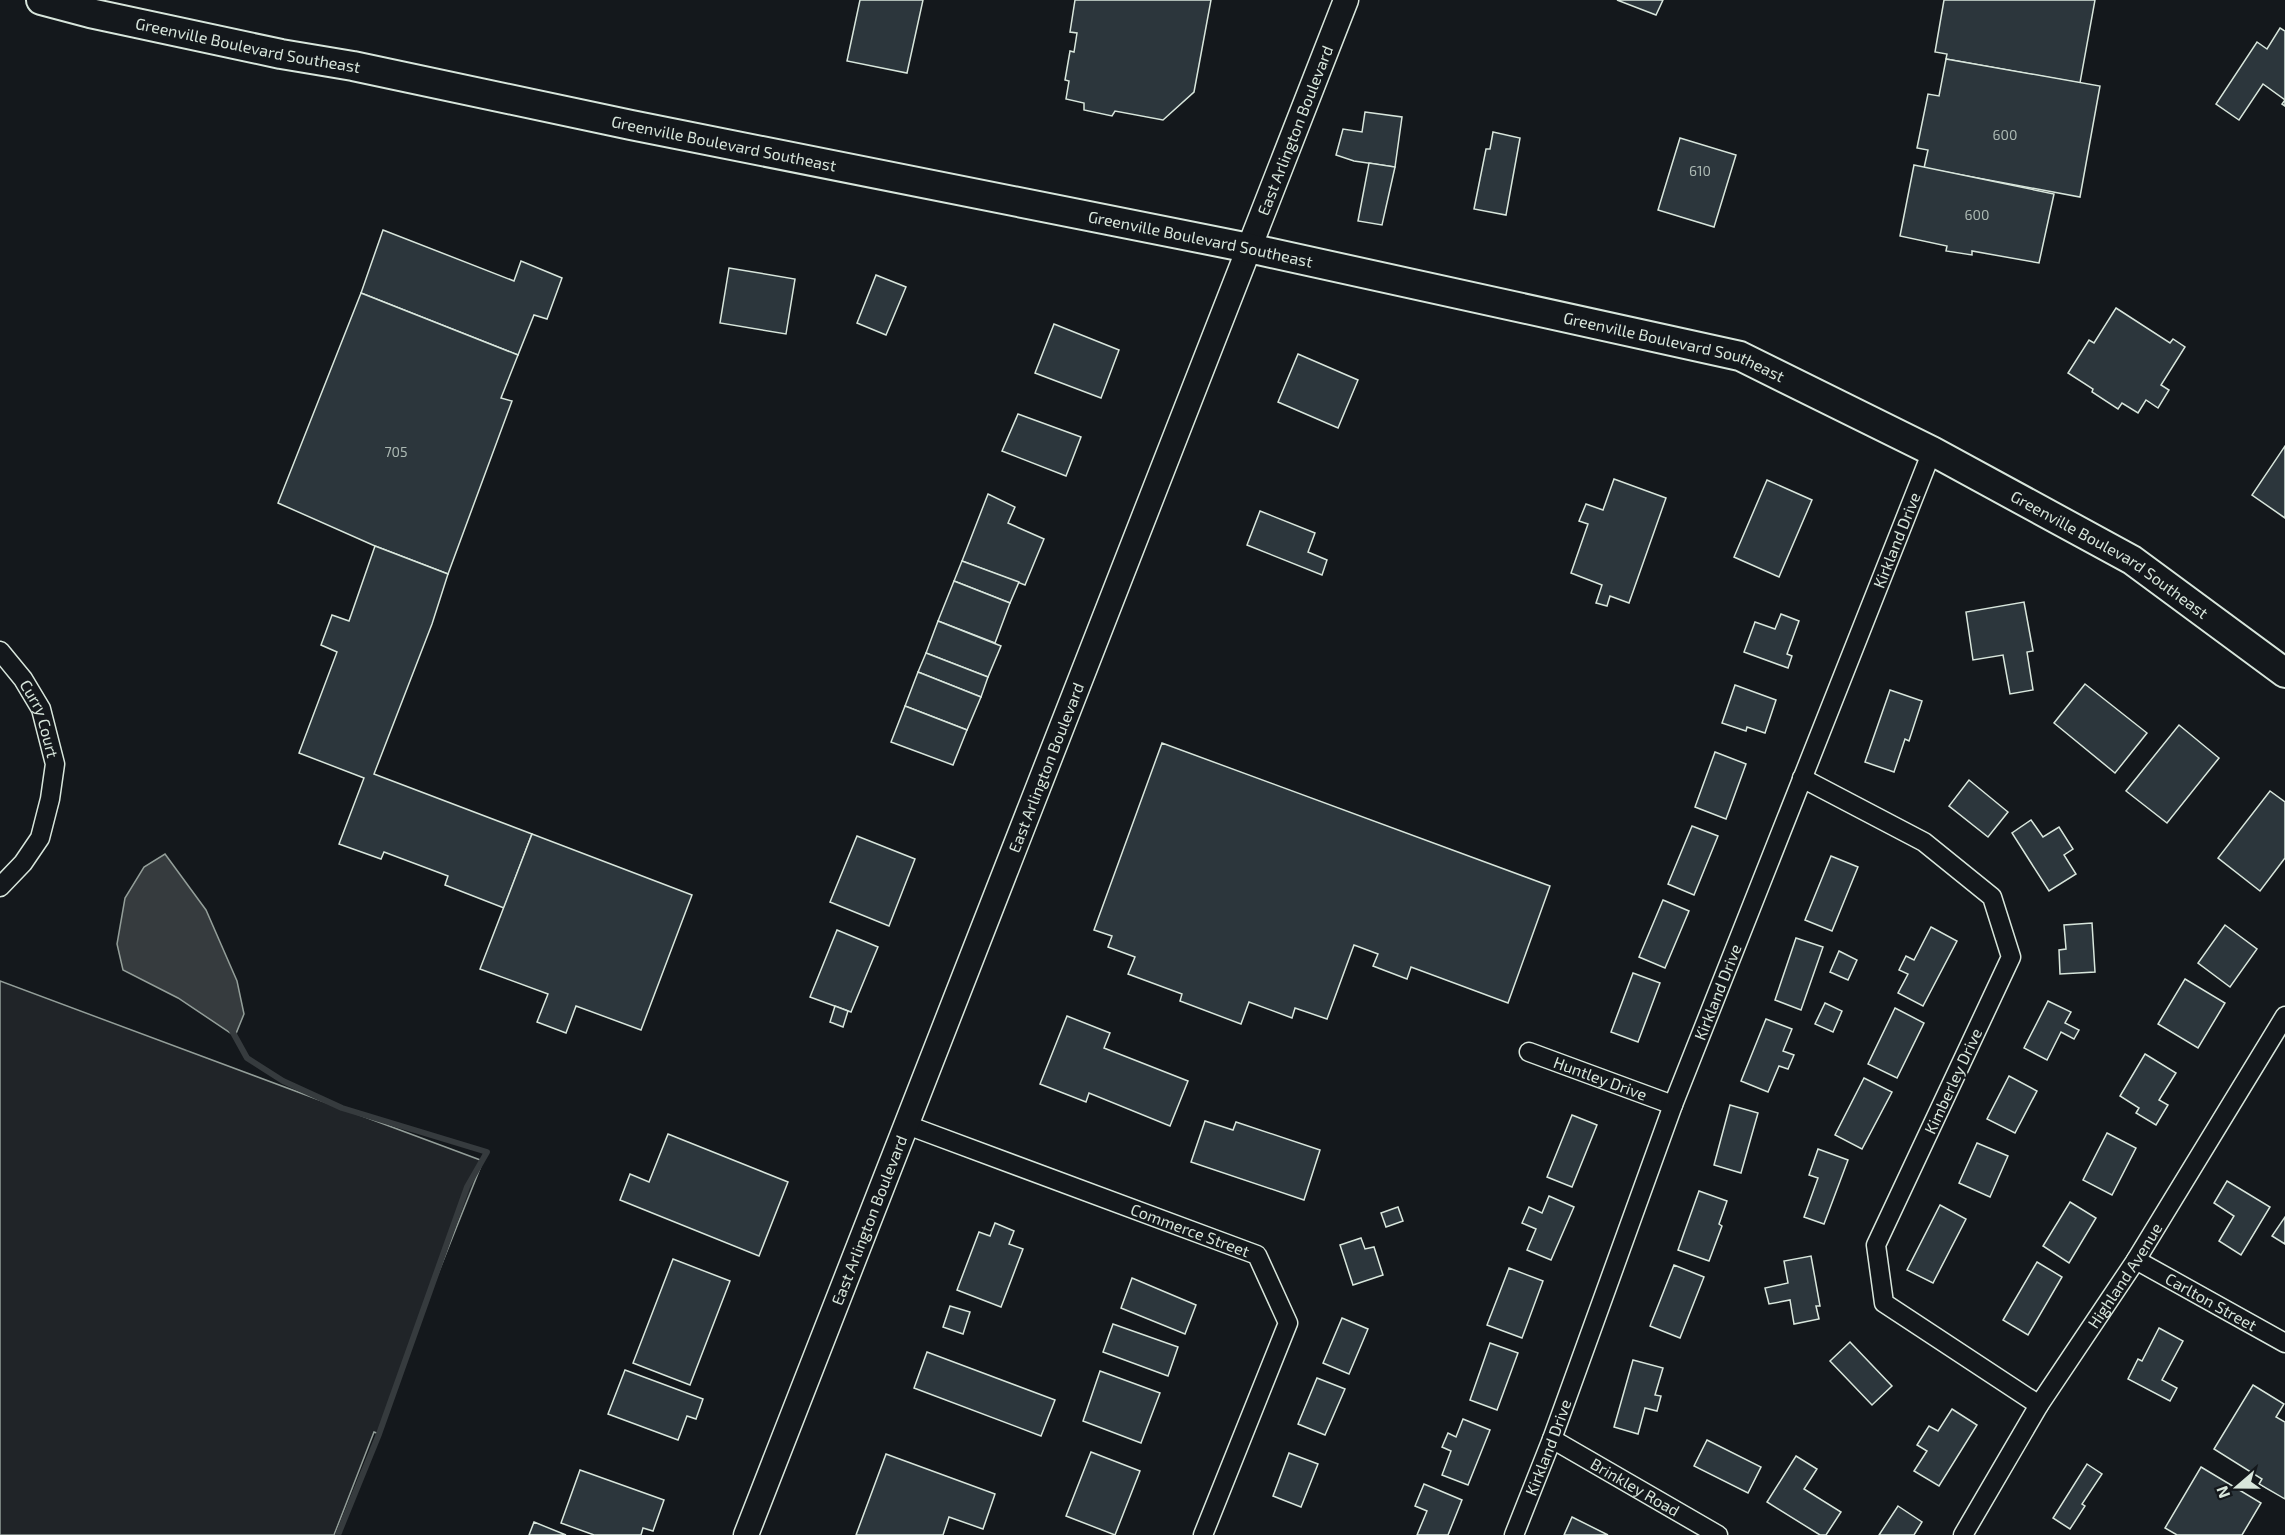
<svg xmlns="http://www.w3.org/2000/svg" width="2285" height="1535" font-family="'Exo 2',sans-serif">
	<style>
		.green { fill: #202428; stroke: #939e99; stroke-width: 1.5 }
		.water { fill: #363b3e; stroke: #939e99; stroke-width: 1.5 }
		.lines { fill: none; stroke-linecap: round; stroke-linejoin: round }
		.stream { stroke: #363b3e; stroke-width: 6 }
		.building { fill: #2c363c; stroke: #d8e6dc; stroke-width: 1.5 }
		.minor-casing { stroke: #d8e6dc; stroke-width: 21 }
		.secondary-casing { stroke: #d8e6dc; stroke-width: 27 }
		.trunk-casing { stroke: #d8e6dc; stroke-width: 32 }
		.minor { stroke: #14181c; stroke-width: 18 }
		.secondary { stroke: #14181c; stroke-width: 24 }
		.trunk { stroke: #14181c; stroke-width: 28 }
		.labels { text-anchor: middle; stroke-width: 4.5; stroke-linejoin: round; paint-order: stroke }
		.number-label { font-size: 14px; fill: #adbab4 }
		.street-label { font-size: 16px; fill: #d8e6dc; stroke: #14181c }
	</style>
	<rect width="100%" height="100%" fill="#14181c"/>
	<path class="green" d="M 0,981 L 483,1161 L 425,1306 L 379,1434 L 374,1432 L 334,1535 L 0,1535 Z"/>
	<path class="water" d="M 165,854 L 206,910 L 237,981 L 244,1014 L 235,1036 L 178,998 L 123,970 L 117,944 L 125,898 L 144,867 Z"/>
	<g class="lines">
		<path class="stream" d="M 231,1029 L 247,1058 L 283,1081 L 342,1108 L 487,1152 L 467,1187 L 379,1434 L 338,1535"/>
	</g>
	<g class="building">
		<path d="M 860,0 L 923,0 L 907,73 L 847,61 Z"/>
		<path d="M 1075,0 L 1211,0 L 1194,92 L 1163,120 L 1115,111 L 1112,116 L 1084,110 L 1084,103 L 1066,99 L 1069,81 L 1065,80 L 1070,51 L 1074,52 L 1077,33 L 1070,32 Z"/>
		<path d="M 1617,0 L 1663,0 L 1656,15 Z"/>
		<path d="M 1944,0 L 2095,0 L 2080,83 L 1946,59 L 1947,54 L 1935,52 Z"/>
		<path d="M 2280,28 L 2285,31 L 2285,106 L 2282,104 L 2285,100 L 2263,84 L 2239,120 L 2216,104 L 2257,42 L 2267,49 Z"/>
		<path d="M 1946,59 L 2100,86 L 2080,197 L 1924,168 L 1928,150 L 1917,148 L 1928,94 L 1939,96 Z"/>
		<path d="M 1365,112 L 1402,117 L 1395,167 L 1354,161 L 1336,155 L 1343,129 L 1362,132 Z"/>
		<path d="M 1493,132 L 1520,138 L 1506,215 L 1474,209 L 1486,149 L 1490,149 Z"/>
		<path d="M 1680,138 L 1736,155 L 1714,227 L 1658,210 Z"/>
		<path d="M 1369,163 L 1395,167 L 1382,225 L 1358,221 Z"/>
		<path d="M 1914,165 L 2054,194 L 2039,263 L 1972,251 L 1972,255 L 1946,251 L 1947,246 L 1900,236 Z"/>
		<path d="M 383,230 L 514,281 L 521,261 L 562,278 L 547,319 L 534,315 L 518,355 L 361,293 Z"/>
		<path d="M 729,268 L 795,279 L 786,334 L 720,323 Z"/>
		<path d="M 876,275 L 906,287 L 886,335 L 857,323 Z"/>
		<path d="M 361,293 L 518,355 L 501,398 L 512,401 L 448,574 L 375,546 L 278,503 Z"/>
		<path d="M 2116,308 L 2170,343 L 2173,339 L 2185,347 L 2161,385 L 2169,390 L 2158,408 L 2146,400 L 2138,413 L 2122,403 L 2118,409 L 2092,392 L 2093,389 L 2068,373 L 2089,340 L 2094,343 Z"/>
		<path d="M 1054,324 L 1119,350 L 1101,398 L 1035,373 Z"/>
		<path d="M 1298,354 L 1358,380 L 1338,428 L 1278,402 Z"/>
		<path d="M 1018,414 L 1081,437 L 1066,476 L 1002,451 Z"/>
		<path d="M 2285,446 L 2285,518 L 2252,495 Z"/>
		<path d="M 1614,479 L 1666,498 L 1629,603 L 1610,596 L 1607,606 L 1596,603 L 1602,585 L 1571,573 L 1588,524 L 1579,521 L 1586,504 L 1603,510 Z"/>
		<path d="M 1767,480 L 1812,500 L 1779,577 L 1734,557 Z"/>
		<path d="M 988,494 L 1015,507 L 1008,523 L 1044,539 L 1025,585 L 962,561 Z"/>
		<path d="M 1260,511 L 1315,533 L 1308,552 L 1327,560 L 1322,575 L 1247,545 Z"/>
		<path d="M 375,546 L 448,574 L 432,624 L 374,774 L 532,834 L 504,908 L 445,885 L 448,876 L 384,852 L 381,859 L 339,844 L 364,778 L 299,753 L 337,652 L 321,645 L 332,615 L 349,621 Z"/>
		<path d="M 962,561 L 1019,582 L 1010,603 L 954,581 Z"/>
		<path d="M 954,581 L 1010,603 L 995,643 L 938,621 Z"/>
		<path d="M 2024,602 L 2033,651 L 2027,652 L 2033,690 L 2010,694 L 2003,655 L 1973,660 L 1966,612 Z"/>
		<path d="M 1781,614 L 1799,621 L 1787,654 L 1792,656 L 1788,668 L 1744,652 L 1755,622 L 1775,629 Z"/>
		<path d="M 938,621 L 1001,646 L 988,677 L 926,653 Z"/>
		<path d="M 926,653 L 988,677 L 981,697 L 918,672 Z"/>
		<path d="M 918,672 L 981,697 L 967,730 L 905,706 Z"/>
		<path d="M 2085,684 L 2147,733 L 2115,773 L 2054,723 Z"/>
		<path d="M 1735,685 L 1776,700 L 1765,733 L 1747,727 L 1746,731 L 1722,723 Z"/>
		<path d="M 1890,690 L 1922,701 L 1909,741 L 1905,739 L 1894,772 L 1865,762 Z"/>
		<path d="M 905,706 L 967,730 L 953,765 L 891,742 Z"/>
		<path d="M 2179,725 L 2219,758 L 2167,823 L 2126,791 Z"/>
		<path d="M 1162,743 L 1550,886 L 1508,1003 L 1411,967 L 1407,979 L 1373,966 L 1378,954 L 1354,945 L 1327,1019 L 1295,1008 L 1292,1018 L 1249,1002 L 1241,1024 L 1180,1001 L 1182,994 L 1128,974 L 1135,957 L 1108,947 L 1112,936 L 1094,930 Z"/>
		<path d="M 1715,752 L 1746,764 L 1726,819 L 1695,807 Z"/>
		<path d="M 1969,780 L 2008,812 L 1988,837 L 1949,806 Z"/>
		<path d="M 2270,791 L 2285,802 L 2285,858 L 2260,891 L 2218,858 Z"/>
		<path d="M 2031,820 L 2043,837 L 2059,827 L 2073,849 L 2064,855 L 2076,874 L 2049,891 L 2012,833 Z"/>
		<path d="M 1692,826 L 1718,836 L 1694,895 L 1668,884 Z"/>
		<path d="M 532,834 L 692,895 L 641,1030 L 576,1006 L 566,1033 L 537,1022 L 548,994 L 480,969 Z"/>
		<path d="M 857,836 L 915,859 L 889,926 L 830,902 Z"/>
		<path d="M 1831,856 L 1858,867 L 1832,931 L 1805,920 Z"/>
		<path d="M 1663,900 L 1689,911 L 1665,968 L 1639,957 Z"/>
		<path d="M 2092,923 L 2095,972 L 2060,974 L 2059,950 L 2066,949 L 2064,925 Z"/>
		<path d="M 2225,925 L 2257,949 L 2230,987 L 2198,963 Z"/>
		<path d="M 1931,927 L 1957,941 L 1923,1006 L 1898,993 L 1908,974 L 1899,970 L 1906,956 L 1914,960 Z"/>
		<path d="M 837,930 L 878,947 L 851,1012 L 810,997 Z"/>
		<path d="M 1796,938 L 1823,947 L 1801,1010 L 1775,1000 Z"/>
		<path d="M 1839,951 L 1857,960 L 1848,980 L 1830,972 Z"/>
		<path d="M 1633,973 L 1660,983 L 1638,1042 L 1611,1032 Z"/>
		<path d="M 2185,979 L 2225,1003 L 2198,1048 L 2158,1024 Z"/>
		<path d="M 2048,1001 L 2071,1012 L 2065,1023 L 2079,1030 L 2074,1039 L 2061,1032 L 2047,1060 L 2024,1048 Z"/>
		<path d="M 1825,1003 L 1842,1011 L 1833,1032 L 1815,1024 Z"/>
		<path d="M 835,1006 L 848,1011 L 843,1027 L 830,1022 Z"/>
		<path d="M 1895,1008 L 1924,1023 L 1897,1078 L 1868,1064 Z"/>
		<path d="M 1067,1016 L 1110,1033 L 1104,1048 L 1188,1081 L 1170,1126 L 1089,1093 L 1086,1102 L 1040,1084 Z"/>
		<path d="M 1766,1019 L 1792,1029 L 1783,1051 L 1794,1055 L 1788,1069 L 1779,1066 L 1768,1092 L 1741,1081 Z"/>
		<path d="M 2145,1054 L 2176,1073 L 2159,1100 L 2168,1105 L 2156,1125 L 2136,1113 L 2139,1108 L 2120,1096 Z"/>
		<path d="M 2009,1076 L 2037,1091 L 2015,1133 L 1987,1119 Z"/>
		<path d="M 1864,1078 L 1892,1092 L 1862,1149 L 1835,1135 Z"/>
		<path d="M 1730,1105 L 1758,1113 L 1741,1173 L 1714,1165 Z"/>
		<path d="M 1572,1115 L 1597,1125 L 1572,1187 L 1547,1177 Z"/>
		<path d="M 1205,1121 L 1233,1130 L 1236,1122 L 1320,1150 L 1304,1200 L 1191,1162 Z"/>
		<path d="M 2107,1133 L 2136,1148 L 2112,1195 L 2083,1180 Z"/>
		<path d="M 668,1134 L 788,1182 L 759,1256 L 620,1200 L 630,1174 L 649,1182 Z"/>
		<path d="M 1977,1143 L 2008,1156 L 1990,1197 L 1959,1183 Z"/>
		<path d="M 1818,1149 L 1848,1160 L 1824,1224 L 1804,1217 L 1818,1178 L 1809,1175 Z"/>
		<path d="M 2227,1181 L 2270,1207 L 2241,1255 L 2219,1241 L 2234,1216 L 2214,1203 Z"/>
		<path d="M 1699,1191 L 1727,1201 L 1719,1224 L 1722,1226 L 1709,1261 L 1678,1250 Z"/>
		<path d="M 1549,1196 L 1574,1207 L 1551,1260 L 1527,1250 L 1536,1229 L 1522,1223 L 1529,1207 L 1542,1213 Z"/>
		<path d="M 2070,1202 L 2096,1218 L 2069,1263 L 2043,1246 Z"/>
		<path d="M 1940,1205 L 1966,1219 L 1933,1283 L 1907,1270 Z"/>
		<path d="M 1398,1207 L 1403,1221 L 1386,1227 L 1381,1213 Z"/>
		<path d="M 2285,1217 L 2285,1244 L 2272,1236 Z"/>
		<path d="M 995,1223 L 1014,1231 L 1009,1244 L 1023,1249 L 1001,1307 L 957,1290 L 979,1232 L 990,1236 Z"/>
		<path d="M 1361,1238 L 1365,1249 L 1374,1247 L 1383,1275 L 1353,1285 L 1340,1245 Z"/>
		<path d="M 1811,1256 L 1820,1306 L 1816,1306 L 1819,1319 L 1794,1324 L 1790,1300 L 1769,1304 L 1765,1288 L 1788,1283 L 1784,1261 Z"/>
		<path d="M 673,1259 L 730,1281 L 690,1385 L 633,1363 Z"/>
		<path d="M 2037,1262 L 2062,1277 L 2028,1335 L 2003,1320 Z"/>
		<path d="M 1674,1265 L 1704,1277 L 1680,1338 L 1650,1326 Z"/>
		<path d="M 1509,1268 L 1543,1281 L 1522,1338 L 1487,1325 Z"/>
		<path d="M 1132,1278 L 1196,1305 L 1185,1334 L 1121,1308 Z"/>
		<path d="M 950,1306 L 970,1312 L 963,1334 L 943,1327 Z"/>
		<path d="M 1342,1318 L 1368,1329 L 1349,1374 L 1323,1363 Z"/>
		<path d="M 1113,1324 L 1178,1347 L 1168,1376 L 1103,1352 Z"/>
		<path d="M 2159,1328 L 2183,1341 L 2162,1380 L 2177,1388 L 2170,1401 L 2128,1379 L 2138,1359 L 2142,1361 Z"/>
		<path d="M 1850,1342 L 1892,1386 L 1872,1405 L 1830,1361 Z"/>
		<path d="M 1490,1343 L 1518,1353 L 1497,1410 L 1470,1400 Z"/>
		<path d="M 927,1352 L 1055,1400 L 1041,1436 L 914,1388 Z"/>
		<path d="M 1633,1360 L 1663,1368 L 1655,1395 L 1661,1396 L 1657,1411 L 1645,1408 L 1638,1434 L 1614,1427 Z"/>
		<path d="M 625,1370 L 703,1399 L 696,1419 L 687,1416 L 678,1440 L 608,1414 Z"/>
		<path d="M 1100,1371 L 1160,1393 L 1141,1443 L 1083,1421 Z"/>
		<path d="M 1317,1378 L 1345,1389 L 1325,1435 L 1298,1424 Z"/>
		<path d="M 2253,1385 L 2284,1404 L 2276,1417 L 2285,1422 L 2285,1499 L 2259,1484 L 2262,1479 L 2214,1449 Z"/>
		<path d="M 1952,1409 L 1977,1425 L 1939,1486 L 1914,1471 L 1927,1451 L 1917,1445 L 1929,1426 L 1938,1431 Z"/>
		<path d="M 1463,1419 L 1490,1430 L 1468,1485 L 1442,1475 L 1451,1451 L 1442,1447 L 1448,1433 L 1456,1437 Z"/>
		<path d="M 1707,1440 L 1761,1467 L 1748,1493 L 1694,1466 Z"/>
		<path d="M 1091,1452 L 1140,1471 L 1115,1535 L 1066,1516 Z"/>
		<path d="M 1289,1453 L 1318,1464 L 1301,1507 L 1273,1496 Z"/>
		<path d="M 886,1454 L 995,1494 L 983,1529 L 949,1517 L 943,1535 L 856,1535 Z"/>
		<path d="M 1796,1456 L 1817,1469 L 1804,1489 L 1841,1512 L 1826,1535 L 1820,1535 L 1767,1502 Z"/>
		<path d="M 2087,1464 L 2102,1474 L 2082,1504 L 2085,1506 L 2070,1529 L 2053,1518 Z"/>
		<path d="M 2201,1467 L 2261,1503 L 2242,1535 L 2177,1535 L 2165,1528 Z"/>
		<path d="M 580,1470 L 664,1500 L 653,1531 L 643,1528 L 641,1535 L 594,1535 L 561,1523 Z"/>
		<path d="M 1424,1484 L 1462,1500 L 1448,1535 L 1417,1535 L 1427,1511 L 1415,1506 Z"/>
		<path d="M 1898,1506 L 1922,1522 L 1914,1535 L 1879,1535 Z"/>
		<path d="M 1572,1517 L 1608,1535 L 1564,1535 Z"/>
		<path d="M 534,1522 L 566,1535 L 529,1535 Z"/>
	</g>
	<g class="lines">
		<defs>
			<g id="minor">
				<path id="s1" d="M 0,651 L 23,679 L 41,709 L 55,764 L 50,799 L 40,838 L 23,863 L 0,887"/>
				<path d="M 1802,778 L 1924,842 L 1992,897 L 2011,957 L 1876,1245 L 1884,1303 L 2039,1405"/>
				<path id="s2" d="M 1529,1052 L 1673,1105"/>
				<path id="s3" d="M 907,1125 L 1257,1255 L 1288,1323 L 1203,1535"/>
				<path id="s4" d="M 2136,1260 L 2285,1343"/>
				<path id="s5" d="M 1552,1439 L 1718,1535"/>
				<path id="s6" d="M 1514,1535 L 1552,1439 L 1673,1105 L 1932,451"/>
				<path id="s7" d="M 1963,1535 L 2039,1405 L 2136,1260 L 2285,1016"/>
			</g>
			<g id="secondary">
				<path id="s8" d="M 746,1535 L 1346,0"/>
			</g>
			<g id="trunk">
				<path id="s9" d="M 41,0 L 90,13 L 281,54 L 353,66 L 631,125 L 1249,248 L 1740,356 L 1932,451 L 2132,560 L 2285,673"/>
			</g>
		</defs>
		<use href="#minor" class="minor-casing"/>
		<use href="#secondary" class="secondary-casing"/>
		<use href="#trunk" class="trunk-casing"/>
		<use href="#minor" class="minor"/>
		<use href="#secondary" class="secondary"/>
		<use href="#trunk" class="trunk"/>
	</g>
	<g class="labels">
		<g class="number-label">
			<text x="2005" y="140">600</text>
			<text x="1700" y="176">610</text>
			<text x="1977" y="220">600</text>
			<text x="396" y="457">705</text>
		</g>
		<g class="street-label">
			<text dy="6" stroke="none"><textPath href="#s9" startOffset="212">Greenville Boulevard Southeast</textPath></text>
			<text dy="6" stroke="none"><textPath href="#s8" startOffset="1508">East Arlington Boulevard</textPath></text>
			<text dy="6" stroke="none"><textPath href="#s9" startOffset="698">Greenville Boulevard Southeast</textPath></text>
			<text dy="6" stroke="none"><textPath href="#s9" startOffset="1184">Greenville Boulevard Southeast</textPath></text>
			<text dy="6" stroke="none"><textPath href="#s9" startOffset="1670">Greenville Boulevard Southeast</textPath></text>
			<text dy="6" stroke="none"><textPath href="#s6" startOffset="1066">Kirkland Drive</textPath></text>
			<text dy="6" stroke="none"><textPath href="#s9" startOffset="2156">Greenville Boulevard Southeast</textPath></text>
			<text dy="6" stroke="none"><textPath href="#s1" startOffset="80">Curry Court</textPath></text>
			<text dy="6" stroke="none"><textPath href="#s8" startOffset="824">East Arlington Boulevard</textPath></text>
			<text dy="6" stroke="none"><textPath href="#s6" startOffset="580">Kirkland Drive</textPath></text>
			<text dy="6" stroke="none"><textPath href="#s2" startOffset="76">Huntley Drive</textPath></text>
			<text transform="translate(1953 1081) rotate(-65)" y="6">Kimberley Drive</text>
			<text dy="6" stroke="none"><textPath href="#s8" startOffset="338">East Arlington Boulevard</textPath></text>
			<text dy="6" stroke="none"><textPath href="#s3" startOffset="302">Commerce Street</textPath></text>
			<text dy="6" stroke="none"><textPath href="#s7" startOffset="306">Highland Avenue</textPath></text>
			<text dy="6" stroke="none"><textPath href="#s4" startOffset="86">Carlton Street</textPath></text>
			<text dy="6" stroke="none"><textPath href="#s6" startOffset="94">Kirkland Drive</textPath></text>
			<text dy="6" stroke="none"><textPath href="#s5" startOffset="96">Brinkley Road</textPath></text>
		</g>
	</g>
	<g transform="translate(2237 1487) rotate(250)" stroke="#14181c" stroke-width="4.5" paint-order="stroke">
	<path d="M0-4.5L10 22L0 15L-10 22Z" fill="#d8e6dc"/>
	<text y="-9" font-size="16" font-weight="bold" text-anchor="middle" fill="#d8e6dc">N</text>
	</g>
</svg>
